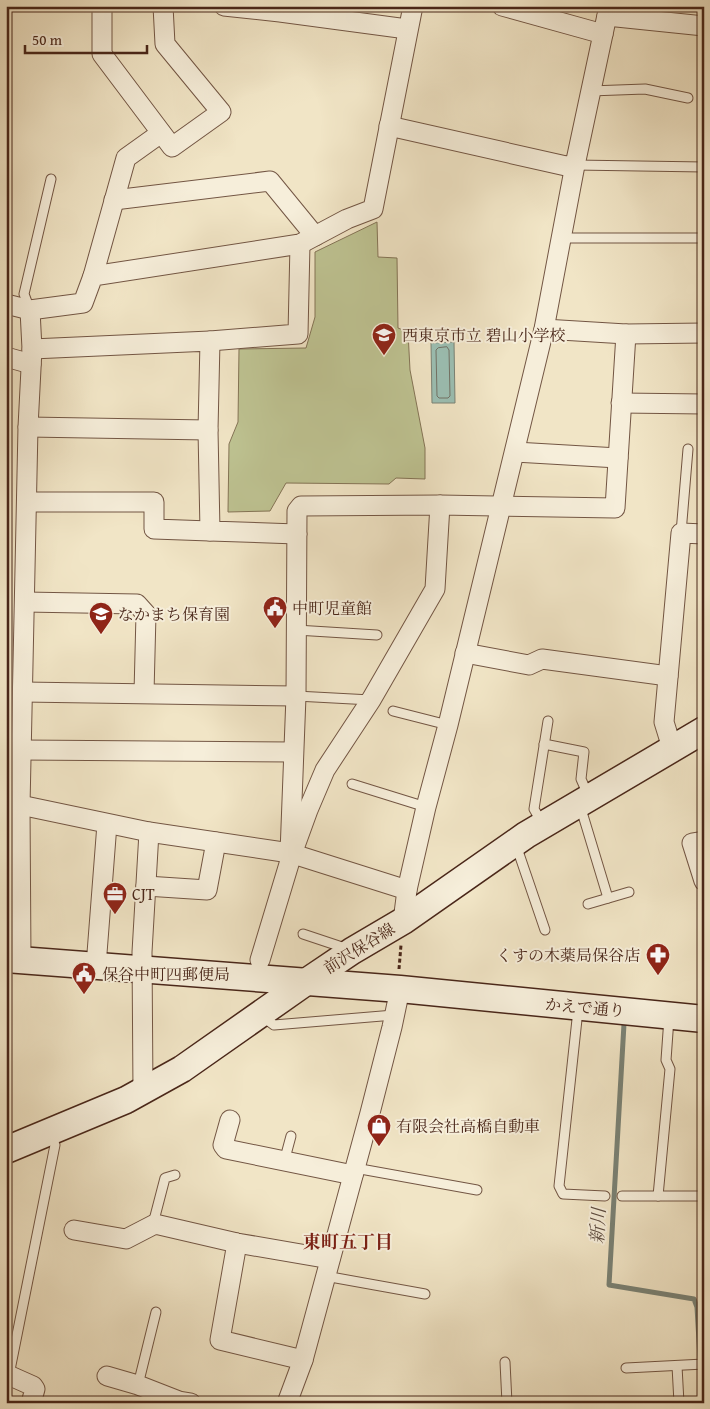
<svg xmlns="http://www.w3.org/2000/svg" width="710" height="1409" font-family="'Gentium Book Plus','Noto Serif JP',serif">
	<style>
		.green { fill: #bec392; stroke: #847456 }
		.water { fill: #9bbfb3; stroke: #7a8275 }
		.lines { fill: none; stroke-linecap: round; stroke-linejoin: round }
		.shore { stroke: #727266; stroke-width: 1 }
		.stream { stroke: #7a8275; stroke-width: 5 }
		.lane-casing { stroke: #735644; stroke-width: 11 }
		.street-casing { stroke: #735644; stroke-width: 21 }
		.secondary-casing { stroke: #492619; stroke-width: 29 }
		.path { stroke: #492619; stroke-width: 3; stroke-dasharray: 4 2.5; stroke-linecap: butt }
		.lane { stroke: #f6eeda; stroke-width: 9 }
		.street { stroke: #f6eeda; stroke-width: 19 }
		.secondary { stroke: #f6eeda; stroke-width: 26 }
		.labels { text-anchor: middle; stroke-width: 4; stroke-linejoin: round; paint-order: stroke }
		.poi-label { font-size: 16px; fill: #492619; stroke: #f6eeda; text-anchor: start }
		.street-label { font-size: 16px; fill: #492619; stroke: #f6eeda }
		.water-label { font-size: 18px; font-style: italic; fill: #5e4c40; stroke: #f6eeda }
		.neighbourhood-label { font-size: 18px; font-weight: bold; fill: #7a1f14; stroke: #f6eeda }
	</style>
	<rect width="100%" height="100%" fill="#f1e5c6"/>
	<filter id="stains"><feTurbulence type="fractalNoise" baseFrequency=".004" numOctaves="4"/><feColorMatrix values="0 0 0 0 .2 0 0 0 0 .09 0 0 0 0 .02 0 0 0 .5 -.17"/></filter>
	<radialGradient id="worn" r=".72"><stop offset=".6" stop-color="#630" stop-opacity="0"/><stop offset="1" stop-color="#630" stop-opacity=".3"/></radialGradient>
	<path class="green" d="M 377,222 L 378,257 L 397,258 L 398,328 L 408,332 L 410,370 L 425,448 L 425,479 L 396,478 L 389,484 L 286,483 L 270,511 L 228,512 L 229,444 L 238,422 L 239,349 L 306,348 L 315,317 L 315,252 Z"/>
	<path class="water" d="M 454,342 L 455,403 L 432,403 L 431,343 Z"/>
	<g class="lines">
		<path class="shore" d="M 447,347 L 449,350 L 450,396 L 448,398 L 439,398 L 437,396 L 436,350 L 438,348 Z"/>
		<g class="stream">
			<path d="M 624,1024 L 609,1285 L 694,1299 L 697,1307 L 700,1358"/>
			<path d="M 702,1373 L 704,1395"/>
		</g>
		<defs>
			<g id="lane">
				<path d="M 590,91 L 645,89 L 688,98"/>
				<path d="M 575,165 L 704,167"/>
				<path d="M 561,238 L 704,238"/>
				<path d="M 30,310 L 24,294 L 51,179"/>
				<path d="M 681,533 L 688,449"/>
				<path d="M 296,630 L 377,635"/>
				<path d="M 296,696 L 371,700"/>
				<path d="M 393,711 L 448,725"/>
				<path d="M 544,744 L 584,752 L 581,779 L 588,795"/>
				<path d="M 352,784 L 426,807"/>
				<path d="M 578,806 L 582,812 L 608,898"/>
				<path d="M 542,823 L 534,809 L 548,721"/>
				<path d="M 516,845 L 545,930"/>
				<path d="M 588,904 L 629,892"/>
				<path d="M 303,934 L 348,949"/>
				<path d="M 578,1010 L 559,1186 L 563,1194 L 605,1196"/>
				<path d="M 263,1017 L 274,1025 L 394,1015"/>
				<path d="M 284,1162 L 291,1136"/>
				<path d="M 355,1168 L 477,1190"/>
				<path d="M 622,1196 L 704,1196"/>
				<path d="M 658,1196 L 670,1069 L 666,1060 L 669,1018"/>
				<path d="M 153,1224 L 165,1178 L 175,1175"/>
				<path d="M 325,1276 L 425,1294"/>
				<path d="M 505,1362 L 507,1403"/>
				<path d="M 677,1366 L 679,1403"/>
				<path d="M 626,1368 L 704,1364"/>
				<path d="M 9,1375 L 55,1145 L 51,1134"/>
				<path d="M 138,1385 L 156,1312"/>
			</g>
			<g id="street">
				<path d="M 102,6 L 102,54 L 172,147 L 221,112 L 165,44 L 163,6"/>
				<path d="M 224,6 L 280,12 L 407,29"/>
				<path d="M 502,6 L 603,34"/>
				<path d="M 607,16 L 704,26"/>
				<path d="M 389,126 L 566,166 L 575,165"/>
				<path d="M 114,200 L 270,181 L 315,236"/>
				<path d="M 93,276 L 126,158 L 161,133"/>
				<path d="M 6,304 L 30,310 L 83,303 L 93,276 L 300,244 L 347,219 L 373,209 L 413,6"/>
				<path d="M 544,329 L 626,334 L 704,333"/>
				<path d="M 210,341 L 298,334 L 300,244"/>
				<path d="M 32,349 L 210,341 L 208,430 L 210,531 L 297,534"/>
				<path d="M 6,357 L 31,364"/>
				<path d="M 621,403 L 704,404"/>
				<path d="M 28,427 L 208,430"/>
				<path d="M 515,452 L 618,458"/>
				<path d="M 27,502 L 154,502 L 154,529 L 210,531"/>
				<path d="M 25,602 L 137,604 L 146,614 L 144,693"/>
				<path d="M 465,653 L 529,665 L 542,659 L 668,676"/>
				<path d="M 23,692 L 296,696"/>
				<path d="M 672,748 L 664,722 L 681,533 L 704,534"/>
				<path d="M 22,750 L 293,752"/>
				<path d="M 6,802 L 149,832 L 290,853 L 407,890"/>
				<path d="M 704,841 L 692,843 L 704,881"/>
				<path d="M 290,853 L 296,696 L 297,511 L 301,506 L 440,505 L 615,508 L 626,334"/>
				<path d="M 146,886 L 207,890 L 216,842"/>
				<path d="M 403,921 L 407,890 L 426,807 L 448,725 L 544,329 L 575,165 L 609,6"/>
				<path d="M 21,960 L 20,806 L 28,427 L 32,349 L 30,310"/>
				<path d="M 260,960 L 292,854 L 308,810 L 325,770 L 371,700 L 435,589 L 440,505"/>
				<path d="M 96,966 L 107,824"/>
				<path d="M 143,1092 L 142,952 L 149,832"/>
				<path d="M 230,1120 L 223,1145 L 226,1149 L 353,1175"/>
				<path d="M 74,1230 L 126,1239 L 155,1224 L 237,1243 L 330,1259"/>
				<path d="M 237,1243 L 220,1340 L 303,1360"/>
				<path d="M 6,1374 L 33,1386 L 35,1389 L 31,1403"/>
				<path d="M 107,1376 L 138,1385 L 179,1401 L 191,1403"/>
				<path d="M 287,1403 L 303,1360 L 370,1113 L 392,1027 L 400,989"/>
			</g>
			<g id="secondary">
				<path d="M 6,959 L 400,989 L 704,1019"/>
				<path d="M 6,1150 L 126,1100 L 182,1069 L 306,982 L 352,951 L 403,921 L 526,835 L 704,730"/>
			</g>
		</defs>
		<use href="#lane" class="lane-casing"/>
		<use href="#street" class="street-casing"/>
		<use href="#secondary" class="secondary-casing"/>
		<path class="path" d="M 399,969 L 401,945"/>
		<use href="#lane" class="lane"/>
		<use href="#street" class="street"/>
		<use href="#secondary" class="secondary"/>
	</g>
	<defs>
		<symbol id="school-pin" viewBox="-11 -11 22 30"><path d="M0 17L-7.5 6A9.5 9.5 0 1 1 7.5 6Z" fill="#8f2418" stroke="#f6eeda"/><path d="M0-5L7-2L0 1L-7-2ZM-4 1L0 2.5L4 1V4Q0 6-4 4Z" fill="#fff"/></symbol>
		<symbol id="civic-pin" viewBox="-11 -11 22 30"><path d="M0 17L-7.5 6A9.5 9.5 0 1 1 7.5 6Z" fill="#8f2418" stroke="#f6eeda"/><path d="M-.6-6.5H3V-4.5H.6V-3L4-1V1h2V6H-6V1h2V-1L-.6-3ZM-1.2 2.5V6h2.4V2.5Z" fill="#fff"/></symbol>
		<symbol id="office-pin" viewBox="-11 -11 22 30"><path d="M0 17L-7.5 6A9.5 9.5 0 1 1 7.5 6Z" fill="#8f2418" stroke="#f6eeda"/><path d="M-6-3h4V-5.5h4V-3h4V5H-6ZM-1-4.5V-3h2v-1.5ZM-6 0V1H6V0Z" fill="#fff"/></symbol>
		<symbol id="pharmacy-pin" viewBox="-11 -11 22 30"><path d="M0 17L-7.5 6A9.5 9.5 0 1 1 7.5 6Z" fill="#8f2418" stroke="#f6eeda"/><path d="M-2-6h4v4h4v4h-4v4h-4v-4h-4v-4h4Z" fill="#fff"/></symbol>
		<symbol id="shop-pin" viewBox="-11 -11 22 30"><path d="M0 17L-7.5 6A9.5 9.5 0 1 1 7.5 6Z" fill="#8f2418" stroke="#f6eeda"/><path d="M-5-2.5h2.3a2.7 3.5 0 0 1 5.4 0H5L5.5 6h-11ZM-1.5-2.5h3a1.5 2.3 0 0 0-3 0Z" fill="#fff"/></symbol>
	</defs>
	<g fill-rule="evenodd">
		<use href="#school-pin" x="370" y="321" width="28" height="38"/>
		<use href="#civic-pin" x="261" y="594" width="28" height="38"/>
		<use href="#school-pin" x="87" y="600" width="28" height="38"/>
		<use href="#office-pin" x="101" y="880" width="28" height="38"/>
		<use href="#pharmacy-pin" x="644" y="941" width="28" height="38"/>
		<use href="#civic-pin" x="70" y="960" width="28" height="38"/>
		<use href="#shop-pin" x="365" y="1112" width="28" height="38"/>
	</g>
	<g class="labels">
		<g class="poi-label">
			<text x="402" y="341">西東京市立 碧山小学校</text>
			<text x="292" y="614">中町児童館</text>
			<text x="118" y="620">なかまち保育園</text>
			<text x="132" y="900">CJT</text>
			<text x="640" y="961" text-anchor="end">くすの木薬局保谷店</text>
			<text x="102" y="980">保谷中町四郵便局</text>
			<text x="396" y="1132">有限会社高橋自動車</text>
		</g>
		<g class="street-label">
			<text transform="translate(359 948) rotate(-32)" y="6">前沢保谷線</text>
			<text transform="translate(585 1007) rotate(5)" y="6">かえで通り</text>
		</g>
		<g class="water-label">
			<text transform="translate(598 1226) rotate(-87)" y="6">新川</text>
		</g>
		<g class="neighbourhood-label">
			<text x="348" y="1248">東町五丁目</text>
		</g>
	</g>
	<rect width="710" height="1409" fill="none" stroke="#f1e5c6" stroke-width="25"/>
	<rect x="8" y="8" width="695" height="1394" fill="none" stroke="#492619" stroke-width="2.5"/>
	<rect x="12" y="12" width="685" height="1384" fill="none" stroke="#492619"/>
	<path d="M25 45v8h122v-8" fill="none" stroke="#492619" stroke-width="2.5"/>
	<text x="32" y="45" font-size="15" fill="#492619" stroke="#f6eeda" stroke-width="4" paint-order="stroke">50 m</text>
	<rect width="100%" height="100%" filter="url(#stains)"/>
	<rect width="100%" height="100%" fill="url(#worn)"/>
</svg>
